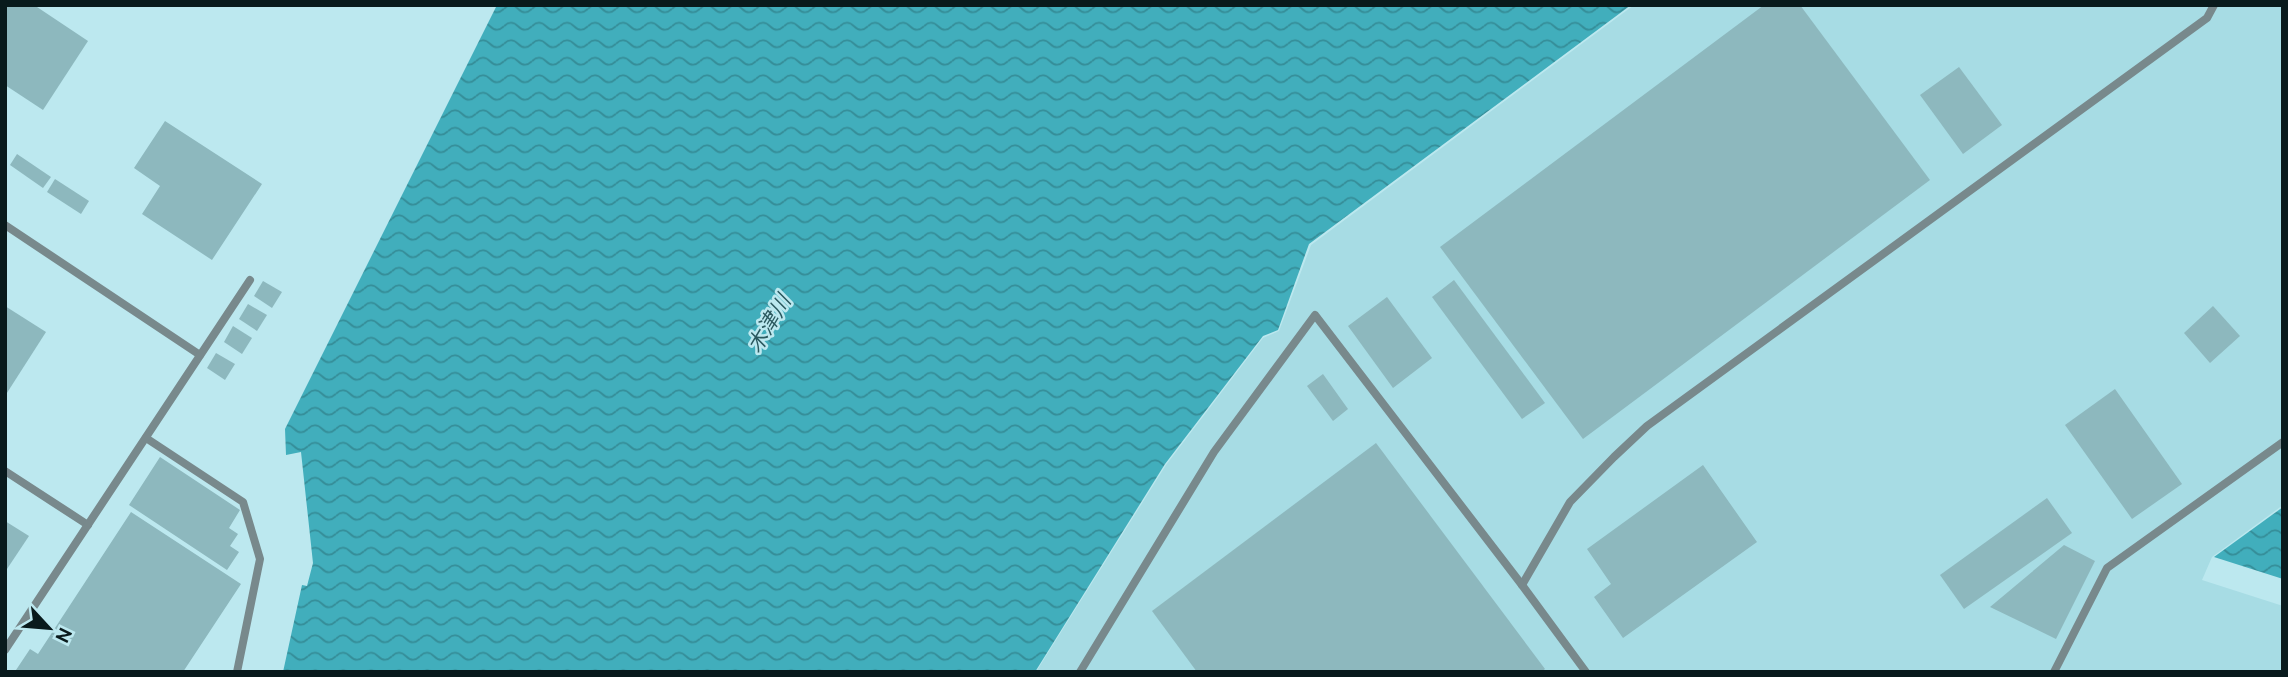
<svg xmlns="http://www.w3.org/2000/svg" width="2288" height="677" font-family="Ubuntu,'Noto Sans JP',sans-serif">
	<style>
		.built { fill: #a7dce4 }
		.water { fill: url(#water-waves) }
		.building { fill: #8db8be }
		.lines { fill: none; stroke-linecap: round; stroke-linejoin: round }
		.service { stroke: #78898c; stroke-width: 8 }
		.labels { text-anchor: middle; stroke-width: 5; stroke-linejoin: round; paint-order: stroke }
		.water-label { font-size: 21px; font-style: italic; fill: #2b595f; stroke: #bce8ef }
	</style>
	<defs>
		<pattern id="water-waves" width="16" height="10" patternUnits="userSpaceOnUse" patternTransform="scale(1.75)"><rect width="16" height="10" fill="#41aebc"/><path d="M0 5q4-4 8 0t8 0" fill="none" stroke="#358d98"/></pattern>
	</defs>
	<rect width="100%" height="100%" fill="#bce8ef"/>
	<path class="built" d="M 1634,5 L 2283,5 L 2283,505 L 2212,557 L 2202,580 L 2283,606 L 2283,672 L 1036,672 L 1166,465 L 1263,338 L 1279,331 L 1311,245 Z"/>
	<g class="water">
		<path d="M 497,5 L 1631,5 L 1309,244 L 1278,330 L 1263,336 L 1165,464 L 1035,672 L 283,672 L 302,585 L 307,586 L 313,563 L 301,452 L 286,455 L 285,429 Z"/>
		<path d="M 2283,507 L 2283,579 L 2214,557 Z"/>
	</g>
	<g class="building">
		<path d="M 5,5 L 34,5 L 88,41 L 43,110 L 5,85 Z"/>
		<path d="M 1764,5 L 1800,5 L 1930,180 L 1583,439 L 1440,247 Z"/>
		<path d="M 1959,67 L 2002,125 L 1963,154 L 1920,95 Z"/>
		<path d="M 165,121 L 262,184 L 212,260 L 142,214 L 160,186 L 134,168 Z"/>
		<path d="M 17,154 L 51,177 L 43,188 L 10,165 Z"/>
		<path d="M 55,179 L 89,201 L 81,214 L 47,192 Z"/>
		<path d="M 1454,280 L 1545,403 L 1522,419 L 1432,297 Z"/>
		<path d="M 263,281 L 282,292 L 272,308 L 254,296 Z"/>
		<path d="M 1387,297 L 1432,358 L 1393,388 L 1348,326 Z"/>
		<path d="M 248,304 L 267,315 L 257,331 L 239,319 Z"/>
		<path d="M 5,306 L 46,332 L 5,396 Z"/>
		<path d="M 2213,306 L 2240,336 L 2210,363 L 2184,333 Z"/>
		<path d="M 233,326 L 252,338 L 242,354 L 224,342 Z"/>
		<path d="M 216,353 L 235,364 L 225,380 L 207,368 Z"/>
		<path d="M 1323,374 L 1348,409 L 1333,421 L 1307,386 Z"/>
		<path d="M 2115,389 L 2182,484 L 2132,519 L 2065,425 Z"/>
		<path d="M 1376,443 L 1545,669 L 1541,672 L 1197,672 L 1152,611 Z"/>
		<path d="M 160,457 L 240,510 L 229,528 L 238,534 L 230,546 L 239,552 L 227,570 L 129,505 Z"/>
		<path d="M 1703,465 L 1757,542 L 1623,638 L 1594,597 L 1611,584 L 1587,549 Z"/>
		<path d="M 2047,498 L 2072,533 L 1964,609 L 1940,575 Z"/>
		<path d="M 131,512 L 241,584 L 183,672 L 16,670 L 30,649 L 38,654 Z"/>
		<path d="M 5,521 L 29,536 L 5,572 Z"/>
		<path d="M 2064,545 L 2095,561 L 2056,639 L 1990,607 Z"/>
	</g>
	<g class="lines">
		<g class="service">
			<path d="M 5,225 L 200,355"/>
			<path d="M 146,438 L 243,502 L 260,559 L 237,672"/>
			<path d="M 5,471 L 88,525"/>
			<path d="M 1522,585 L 1570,502 L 1614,457 L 1647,426 L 2207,18 L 2214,5"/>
			<path d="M 5,650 L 250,280"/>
			<path d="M 1080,672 L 1214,452 L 1315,315 L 1522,585 L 1586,672"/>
			<path d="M 2054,672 L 2107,568 L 2283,442"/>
		</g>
	</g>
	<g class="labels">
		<g class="water-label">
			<text transform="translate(769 324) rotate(-59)" y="7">木津川</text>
		</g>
	</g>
	<rect width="2288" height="677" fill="none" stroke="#091a1c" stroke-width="14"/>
	<g transform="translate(49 628) rotate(116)" stroke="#bce8ef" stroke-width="5" paint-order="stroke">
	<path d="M0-5L12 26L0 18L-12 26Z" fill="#091a1c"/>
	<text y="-10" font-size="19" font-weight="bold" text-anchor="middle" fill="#091a1c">N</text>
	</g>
</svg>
